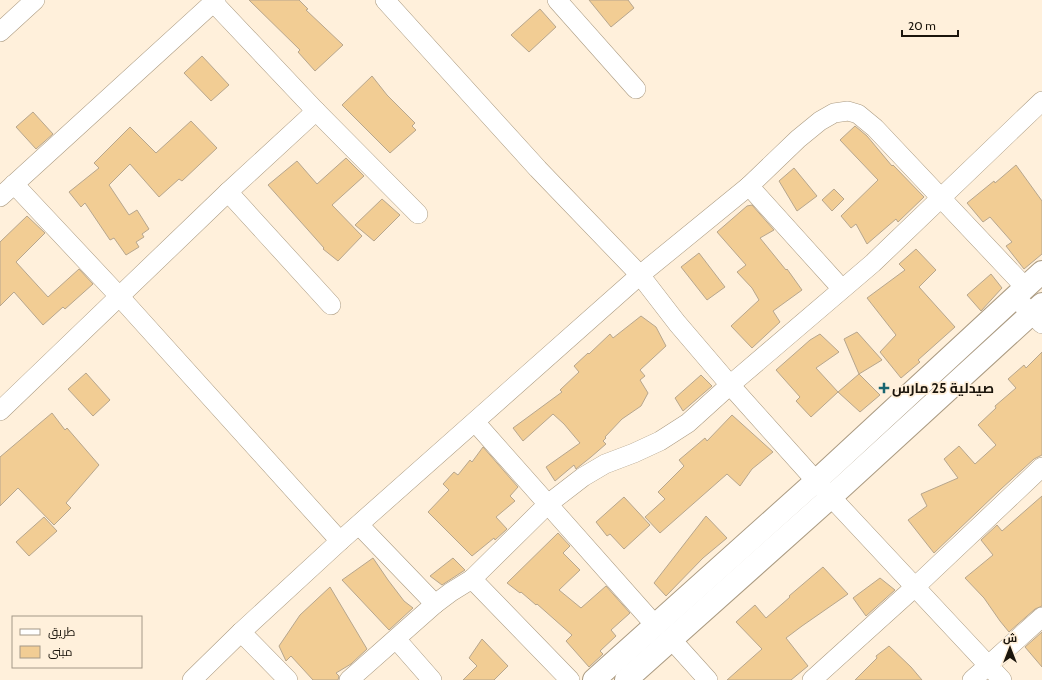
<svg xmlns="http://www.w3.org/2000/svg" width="1042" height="680" font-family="Cabin,Cairo,sans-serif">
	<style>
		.building { fill: #f2cd94; stroke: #b7a68d }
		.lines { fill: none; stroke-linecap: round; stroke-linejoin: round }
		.street-casing { stroke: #ab9b82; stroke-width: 20 }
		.secondary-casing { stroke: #ab9b82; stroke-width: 24 }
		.street { stroke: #fff; stroke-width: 19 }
		.secondary { stroke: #fff; stroke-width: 22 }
		.poi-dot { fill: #19656f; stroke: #fff0db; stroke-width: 1.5 }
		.labels { text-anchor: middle; stroke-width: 3.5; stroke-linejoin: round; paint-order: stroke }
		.poi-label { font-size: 14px; font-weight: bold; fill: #1b150c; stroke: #fff0db; text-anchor: start }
	</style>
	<rect width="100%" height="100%" fill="#fff0db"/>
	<g class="building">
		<path d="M 249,0 L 299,0 L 308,9 L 306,10 L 343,45 L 315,71 L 298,52 L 300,50 Z"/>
		<path d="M 589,0 L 628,0 L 634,8 L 611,27 Z"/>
		<path d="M 540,9 L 556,27 L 529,52 L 511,35 Z"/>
		<path d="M 202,56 L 229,85 L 211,101 L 184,73 Z"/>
		<path d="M 372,76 L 387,95 L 415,123 L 412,126 L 416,130 L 390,153 L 342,105 Z"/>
		<path d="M 33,112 L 53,134 L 36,149 L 16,127 Z"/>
		<path d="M 191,121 L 217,148 L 182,181 L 179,179 L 159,197 L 130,164 L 109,185 L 129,215 L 137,210 L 149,229 L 142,234 L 144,237 L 136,242 L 139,247 L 126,255 L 114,238 L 110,240 L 85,203 L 81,207 L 69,192 L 99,168 L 94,163 L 130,127 L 156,153 Z"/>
		<path d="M 855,126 L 867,136 L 892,166 L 893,165 L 924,197 L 898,222 L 896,219 L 867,244 L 856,224 L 851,228 L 841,216 L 878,180 L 840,140 Z"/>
		<path d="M 346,158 L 364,176 L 332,205 L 362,236 L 338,261 L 323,249 L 324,248 L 268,185 L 297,161 L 317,184 Z"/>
		<path d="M 1016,165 L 1042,201 L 1042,254 L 1024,269 L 1006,246 L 1012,242 L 990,217 L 983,222 L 967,203 L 994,181 L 995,183 Z"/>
		<path d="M 794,168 L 817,196 L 797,211 L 779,181 Z"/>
		<path d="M 834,189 L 844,199 L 832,211 L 822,200 Z"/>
		<path d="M 382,199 L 400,215 L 374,241 L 355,225 Z"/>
		<path d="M 752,205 L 774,230 L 760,238 L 786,270 L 787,269 L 802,290 L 773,311 L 780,322 L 752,348 L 731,326 L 759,300 L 752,288 L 737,272 L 746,265 L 717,232 L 747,206 Z"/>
		<path d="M 27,216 L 45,233 L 16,262 L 48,297 L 79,269 L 93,284 L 65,309 L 63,307 L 43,325 L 14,292 L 0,306 L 0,242 Z"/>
		<path d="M 916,249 L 936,270 L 919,287 L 955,327 L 918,360 L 920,362 L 901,378 L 880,352 L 896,335 L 867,298 L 905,270 L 899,264 Z"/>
		<path d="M 699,253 L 725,287 L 707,300 L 681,267 Z"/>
		<path d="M 991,274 L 1002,288 L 981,311 L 967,295 Z"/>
		<path d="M 641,316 L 656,327 L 666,346 L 640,370 L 645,376 L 640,380 L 648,393 L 641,406 L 622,419 L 605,437 L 606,438 L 603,441 L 606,444 L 591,457 L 576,469 L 574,465 L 555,481 L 546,467 L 580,443 L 564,424 L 553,414 L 523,441 L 513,428 L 562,392 L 560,390 L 579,372 L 574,366 L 588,353 L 589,354 L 610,334 L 613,338 Z"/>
		<path d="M 857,332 L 882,360 L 859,374 L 844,339 Z"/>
		<path d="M 820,334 L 839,352 L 816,368 L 838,392 L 811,417 L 796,401 L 800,397 L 776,370 L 810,340 Z"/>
		<path d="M 1042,352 L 1042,455 L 1034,459 L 1001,489 L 934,553 L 908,520 L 927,506 L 921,494 L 958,478 L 944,459 L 959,446 L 975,464 L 996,445 L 978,425 L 996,408 L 995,406 L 1016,388 L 1008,379 L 1024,365 L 1026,368 Z"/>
		<path d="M 86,373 L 110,400 L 93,416 L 68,389 Z"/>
		<path d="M 859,374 L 880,395 L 860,412 L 838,392 Z"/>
		<path d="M 701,375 L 712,386 L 683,411 L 675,398 Z"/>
		<path d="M 52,413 L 65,430 L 67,428 L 99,465 L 66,503 L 71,508 L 54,525 L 18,488 L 0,506 L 0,457 Z"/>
		<path d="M 732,415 L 773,452 L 752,469 L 740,486 L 727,474 L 660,533 L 645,517 L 665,499 L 658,492 L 684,466 L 679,460 L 705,438 L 707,441 Z"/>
		<path d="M 483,447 L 518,487 L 510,496 L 515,501 L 496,517 L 507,529 L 495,540 L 494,538 L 472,556 L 428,512 L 449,490 L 443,484 L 454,472 L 458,475 L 470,460 L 472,462 Z"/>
		<path d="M 1042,496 L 1042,606 L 1035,609 L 1009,632 L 1000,621 L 984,598 L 965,578 L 993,555 L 981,540 L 997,525 L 1002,531 Z"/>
		<path d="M 624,497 L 650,525 L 624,549 L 610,534 L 607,536 L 596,522 Z"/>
		<path d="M 706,516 L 727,538 L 703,558 L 666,596 L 654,583 Z"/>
		<path d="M 44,517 L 57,531 L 29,556 L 16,542 Z"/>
		<path d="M 558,533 L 570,546 L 563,553 L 580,570 L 559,590 L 581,608 L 606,586 L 630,613 L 611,630 L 616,636 L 600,651 L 603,654 L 589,667 L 566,641 L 572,635 L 537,604 L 536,605 L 521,592 L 520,593 L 507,583 Z"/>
		<path d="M 373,558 L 388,580 L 404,601 L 413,608 L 389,630 L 342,580 Z"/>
		<path d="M 453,558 L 465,570 L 442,585 L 430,576 Z"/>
		<path d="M 823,567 L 848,594 L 802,626 L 786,638 L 808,666 L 791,680 L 727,680 L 762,649 L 736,622 L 755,605 L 766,618 L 790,597 L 789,596 Z"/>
		<path d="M 880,578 L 895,590 L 866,616 L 853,598 Z"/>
		<path d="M 330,587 L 367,649 L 351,664 L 336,673 L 339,676 L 338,680 L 313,680 L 291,656 L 286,661 L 279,646 L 300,615 Z"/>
		<path d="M 1042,632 L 1042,667 L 1025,647 Z"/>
		<path d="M 482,639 L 508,666 L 494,680 L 463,680 L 477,666 L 469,658 Z"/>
		<path d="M 889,646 L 911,667 L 922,680 L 855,680 L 877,658 L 876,656 Z"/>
	</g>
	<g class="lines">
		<defs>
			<g id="street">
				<path d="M 385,0 L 538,169 L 640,275 L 677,323 L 730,385 L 816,481 L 1002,680"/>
				<path d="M 557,0 L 636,89"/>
				<path d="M 213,2 L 316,111 L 418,214"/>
				<path d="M 0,32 L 35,0"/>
				<path d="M 14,184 L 119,296 L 340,541"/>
				<path d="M 749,186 L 842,289"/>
				<path d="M 228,192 L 331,305"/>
				<path d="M 0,197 L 216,0"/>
				<path d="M 1015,297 L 1042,324"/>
				<path d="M 0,411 L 228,192 L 316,111"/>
				<path d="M 475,422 L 655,625"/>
				<path d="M 359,525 L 435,604 L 451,592 L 472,579 L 570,680"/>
				<path d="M 472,579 L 548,504 L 583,477 L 605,464 L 634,453 L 660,441 L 688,423 L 730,385 L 873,263 L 1042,101"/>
				<path d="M 241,632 L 288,680"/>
				<path d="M 396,639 L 432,680"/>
				<path d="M 671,639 L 708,680"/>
				<path d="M 192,680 L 241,632 L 340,541 L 640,275 L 749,186 L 798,139 L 820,121 L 834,113 L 848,111 L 858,114 L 875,128 L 1025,287"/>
				<path d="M 349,680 L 435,604"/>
				<path d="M 812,680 L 915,587 L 1042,467"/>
				<path d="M 972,680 L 1042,617"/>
			</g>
			<g id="secondary">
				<path d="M 594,680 L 816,481 L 1042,272"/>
				<path d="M 626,680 L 831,497 L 1042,304"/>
			</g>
		</defs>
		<use href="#street" class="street-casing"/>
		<use href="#secondary" class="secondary-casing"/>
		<use href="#street" class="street"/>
		<use href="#secondary" class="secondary"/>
	</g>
	<path class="poi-dot" d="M882 382h4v4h4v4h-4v4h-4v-4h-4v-4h4z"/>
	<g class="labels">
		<g class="poi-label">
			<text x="892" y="393">صيدلية 25 مارس</text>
		</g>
	</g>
	<rect x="12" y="616" width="130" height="52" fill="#fff0db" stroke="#a49888"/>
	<rect x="20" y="629" width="20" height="6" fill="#ffffff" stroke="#a49888"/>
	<text x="48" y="636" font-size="12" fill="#1b150c">طريق</text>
	<rect x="20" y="646" width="20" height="12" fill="#f2cd94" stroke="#a49888"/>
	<text x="48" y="656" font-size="12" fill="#1b150c">مبنى</text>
	<g transform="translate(1010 648)" stroke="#fff0db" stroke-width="3" paint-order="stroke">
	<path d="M0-3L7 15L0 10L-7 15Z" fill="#1b150c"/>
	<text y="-6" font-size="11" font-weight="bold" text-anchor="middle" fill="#1b150c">ش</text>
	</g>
	<path d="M902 30v6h56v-6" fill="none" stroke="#1b150c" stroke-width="2"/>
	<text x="908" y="30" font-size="12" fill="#1b150c" stroke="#fff0db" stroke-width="3" paint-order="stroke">20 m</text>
</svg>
